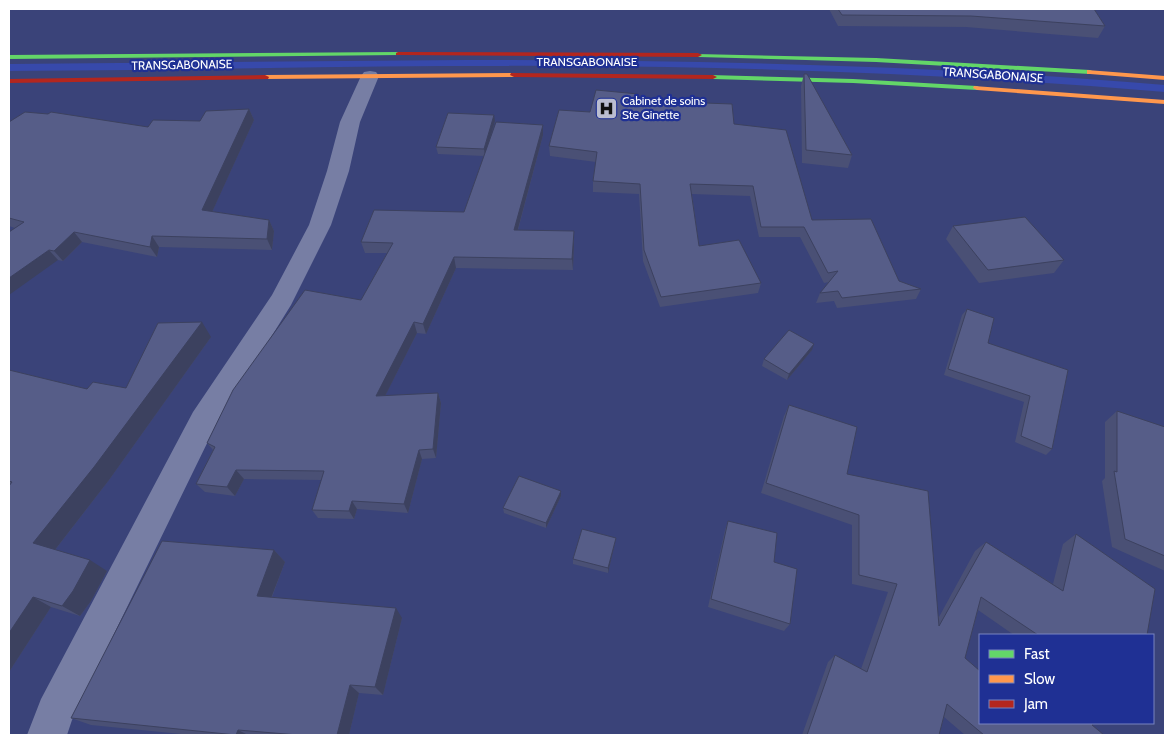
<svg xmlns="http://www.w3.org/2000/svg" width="1174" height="744" font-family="Cabin,sans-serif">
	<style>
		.green { fill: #3749ab }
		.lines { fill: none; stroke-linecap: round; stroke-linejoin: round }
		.street { fill: #777ea4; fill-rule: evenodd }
		.fast { fill: #63d668; fill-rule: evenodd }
		.slow { fill: #ff974d; fill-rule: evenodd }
		.jam { fill: #b3261e; fill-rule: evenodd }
		.wall { fill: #4a5075 }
		.shaded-wall { fill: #3c415f }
		.building { fill: #565d88; stroke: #3c415f }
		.labels { text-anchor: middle; stroke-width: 4.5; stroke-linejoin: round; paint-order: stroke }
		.far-street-label { font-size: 12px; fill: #fff; stroke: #1f3094 }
		.far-poi-label { font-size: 12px; fill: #fff; stroke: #1f3094; text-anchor: start }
	</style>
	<rect width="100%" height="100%" fill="#3a4379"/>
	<path class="green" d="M 464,60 C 698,60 932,65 1165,85 L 1165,92 C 999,78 833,70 666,67 C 447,63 228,70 9,71 L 9,64 Z"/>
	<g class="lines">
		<path class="street" d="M 370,71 L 376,72 L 379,76 L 360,122 L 349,171 L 331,225 L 291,305 L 214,429 L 72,720 L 67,735 L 27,735 L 41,699 L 193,412 L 272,295 L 309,225 L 327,171 L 340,122 L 361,76 L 364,72 Z"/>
		<g class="fast">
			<path d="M 398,52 L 400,53 L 400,55 L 9,59 L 9,55 Z"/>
			<path d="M 696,54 L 876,58 L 1090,70 L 1094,72 L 1090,74 L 876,62 L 698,57 L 694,55 Z"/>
			<path d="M 710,75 L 853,79 L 977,86 L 981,88 L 977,90 L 853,83 L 713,79 L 710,79 Z"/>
		</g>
		<g class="slow">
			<path d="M 1087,70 L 1165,76 L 1165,80 L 1090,74 L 1087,74 Z"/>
			<path d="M 514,73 L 518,75 L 517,77 L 265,79 L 261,77 L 265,75 Z"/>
			<path d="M 974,86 L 1165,100 L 1165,104 L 977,90 L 973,88 Z"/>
		</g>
		<g class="jam">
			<path d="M 398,52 L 698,53 L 702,55 L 698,57 L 396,55 L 396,53 Z"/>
			<path d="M 511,73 L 713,75 L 717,77 L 713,79 L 514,77 L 510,75 Z"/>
			<path d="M 265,75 L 269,77 L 268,79 L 9,83 L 9,79 Z"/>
		</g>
	</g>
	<g class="wall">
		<path d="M 829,9 L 1094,9 L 1105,26 L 1098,38 L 966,27 L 838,26 Z"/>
		<path d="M 804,74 L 852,155 L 848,168 L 802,163 L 801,86 Z"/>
		<path d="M 638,97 L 677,102 L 734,124 L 812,220 L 899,281 L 921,289 L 916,299 L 837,308 L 834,301 L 816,303 L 820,293 L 829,282 L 824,283 L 800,237 L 759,237 L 750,196 L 692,194 L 699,246 L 761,283 L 758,293 L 660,307 L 643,261 L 639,194 L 593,192 L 593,181 L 596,162 L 550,156 L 549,146 L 590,112 Z"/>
		<path d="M 249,109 L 254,120 L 212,212 L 269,220 L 274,231 L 272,250 L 159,247 L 157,257 L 82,242 L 63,261 L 58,260 L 15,228 L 9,226 L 9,122 L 148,127 L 200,121 Z"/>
		<path d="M 495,121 L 489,143 L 543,135 L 518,230 L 574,241 L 573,270 L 456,268 L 426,334 L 417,333 L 385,396 L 438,393 L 441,403 L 436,458 L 422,459 L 408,513 L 357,509 L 354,519 L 318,518 L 312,510 L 322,480 L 244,479 L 235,496 L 205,492 L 196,484 L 213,450 L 207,443 L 361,300 L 387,253 L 365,253 L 361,242 L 464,212 L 484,156 L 438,154 L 436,147 Z"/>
		<path d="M 953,226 L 1064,260 L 1054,273 L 979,283 L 946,239 Z"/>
		<path d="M 967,309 L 988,343 L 1068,370 L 1052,449 L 1046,455 L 1015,442 L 1024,402 L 944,375 L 962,315 Z"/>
		<path d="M 211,337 L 109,480 L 55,550 L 107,571 L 91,601 L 80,616 L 51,607 L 9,672 L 9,370 L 87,389 L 126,388 Z"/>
		<path d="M 812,350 L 787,380 L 762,366 L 764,359 Z"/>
		<path d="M 789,405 L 847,474 L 939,617 L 975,551 L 986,542 L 1053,584 L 1063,544 L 1076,534 L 1147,635 L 1014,635 L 978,610 L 965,658 L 980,723 L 1092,725 L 1104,735 L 965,735 L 944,717 L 939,735 L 802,735 L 828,662 L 835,655 L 861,669 L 888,592 L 852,584 L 852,525 L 761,493 L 784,416 Z"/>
		<path d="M 1117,411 L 1165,427 L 1165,571 L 1112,547 L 1102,481 L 1105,478 L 1105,422 Z"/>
		<path d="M 561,491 L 561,496 L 546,528 L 504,513 L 503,508 Z"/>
		<path d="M 728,521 L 774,562 L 790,624 L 784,631 L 708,607 L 725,530 Z"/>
		<path d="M 615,543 L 608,573 L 573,564 L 573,559 Z"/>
		<path d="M 274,550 L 285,562 L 272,597 L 402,618 L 383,695 L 359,693 L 349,735 L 191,735 L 91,725 L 71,718 Z"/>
	</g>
	<g class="shaded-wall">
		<path d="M 249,109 L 254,120 L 208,221 L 202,210 Z"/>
		<path d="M 494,115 L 495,121 L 485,156 L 484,149 Z"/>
		<path d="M 543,125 L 543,135 L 515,240 L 514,230 Z"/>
		<path d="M 269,220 L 274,231 L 272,250 L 267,239 Z"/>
		<path d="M 574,231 L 574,241 L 573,270 L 572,259 Z"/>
		<path d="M 74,232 L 82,242 L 63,261 L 54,251 Z"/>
		<path d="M 152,236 L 159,247 L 157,257 L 150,247 Z"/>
		<path d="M 49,250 L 58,260 L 9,295 L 9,278 Z"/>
		<path d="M 454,257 L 456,268 L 426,334 L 423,324 Z"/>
		<path d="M 202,322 L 211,337 L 109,480 L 51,555 L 33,543 Z"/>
		<path d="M 414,322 L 417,333 L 380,406 L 376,396 Z"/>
		<path d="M 814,344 L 812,350 L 787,380 L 789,374 Z"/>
		<path d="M 438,393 L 441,403 L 436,458 L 433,449 Z"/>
		<path d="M 419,450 L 422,459 L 408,513 L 404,504 Z"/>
		<path d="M 236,470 L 244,479 L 235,496 L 227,487 Z"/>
		<path d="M 561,491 L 561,496 L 546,528 L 546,523 Z"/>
		<path d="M 352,501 L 357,509 L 354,519 L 349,511 Z"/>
		<path d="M 616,538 L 615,543 L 608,573 L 608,568 Z"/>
		<path d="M 274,550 L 285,562 L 268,606 L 257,596 Z"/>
		<path d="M 90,560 L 107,571 L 91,601 L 80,616 L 62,606 Z"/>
		<path d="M 33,597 L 51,607 L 9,672 L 9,633 Z"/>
		<path d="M 396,608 L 402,618 L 383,695 L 375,687 Z"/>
		<path d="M 350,685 L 359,693 L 349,735 L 337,735 Z"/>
		<path d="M 238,730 L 248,735 L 236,735 Z"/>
	</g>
	<g class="building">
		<path d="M 838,9 L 1094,9 L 1105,26 L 971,16 L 842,15 Z"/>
		<path d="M 804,74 L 807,74 L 852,155 L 806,150 Z"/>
		<path d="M 596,90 L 638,94 L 638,97 L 677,100 L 677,102 L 732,104 L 734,124 L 786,130 L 812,220 L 871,219 L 899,281 L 921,289 L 842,298 L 838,291 L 820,293 L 838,271 L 828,273 L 804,227 L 761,227 L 753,186 L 690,184 L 699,246 L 739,240 L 761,283 L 661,297 L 644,250 L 640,184 L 593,181 L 597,152 L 549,146 L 559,110 L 590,112 Z"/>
		<path d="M 249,109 L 202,210 L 269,220 L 267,239 L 152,236 L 150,247 L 74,232 L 54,251 L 49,250 L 9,278 L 9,232 L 24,222 L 9,218 L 9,122 L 25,112 L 48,114 L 51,112 L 148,127 L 153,120 L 200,121 L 206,111 Z"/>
		<path d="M 448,113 L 494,115 L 484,149 L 436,147 Z"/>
		<path d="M 496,122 L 543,125 L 514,230 L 574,231 L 572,259 L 454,257 L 423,324 L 414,322 L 376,396 L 438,393 L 433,449 L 419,450 L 404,504 L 352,501 L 349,511 L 312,510 L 324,471 L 236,470 L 227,487 L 196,484 L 215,447 L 207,443 L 233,390 L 305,290 L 361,300 L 393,243 L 361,242 L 374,210 L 464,212 Z"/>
		<path d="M 1025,217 L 1064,260 L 988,270 L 953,226 Z"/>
		<path d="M 967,309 L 994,318 L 988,343 L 1068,370 L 1052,449 L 1021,436 L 1030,396 L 948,369 Z"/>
		<path d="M 202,322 L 94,467 L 33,543 L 90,560 L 73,591 L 62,606 L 33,597 L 9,633 L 9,486 L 12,482 L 9,481 L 9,419 L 10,418 L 9,417 L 9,370 L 87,389 L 93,382 L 126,388 L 158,323 Z"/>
		<path d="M 789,330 L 814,344 L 789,374 L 764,359 Z"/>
		<path d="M 789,405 L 857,427 L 847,474 L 928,491 L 939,626 L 986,542 L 1063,591 L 1076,534 L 1155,589 L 1147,635 L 1038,635 L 981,597 L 965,658 L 980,671 L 980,723 L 1094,723 L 1092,725 L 1104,735 L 984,735 L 947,704 L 939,735 L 807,735 L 835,655 L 867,672 L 897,584 L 859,575 L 859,515 L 766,483 Z"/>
		<path d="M 1117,411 L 1165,427 L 1165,556 L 1125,539 L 1114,471 L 1117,472 Z"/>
		<path d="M 519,476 L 561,491 L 546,523 L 503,508 Z"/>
		<path d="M 728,521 L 777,533 L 774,562 L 797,569 L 790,624 L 711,599 Z"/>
		<path d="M 582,529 L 616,538 L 608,568 L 573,559 Z"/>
		<path d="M 162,541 L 274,550 L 257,596 L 396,608 L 375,687 L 350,685 L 337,735 L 298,735 L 238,730 L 236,735 L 71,718 Z"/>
	</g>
	<defs>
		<symbol id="hospital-square" viewBox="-11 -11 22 22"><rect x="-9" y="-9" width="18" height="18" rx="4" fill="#babdd0" stroke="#1f3094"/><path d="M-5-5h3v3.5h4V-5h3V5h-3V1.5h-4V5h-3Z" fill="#111"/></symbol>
	</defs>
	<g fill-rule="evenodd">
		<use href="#hospital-square" x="594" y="96" width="25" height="25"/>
	</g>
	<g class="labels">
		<g class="far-street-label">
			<text x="587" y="66">TRANSGABONAISE</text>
			<text transform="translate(182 65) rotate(-1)" y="4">TRANSGABONAISE</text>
			<text transform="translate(993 75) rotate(4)" y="4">TRANSGABONAISE</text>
		</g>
		<g class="far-poi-label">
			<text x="622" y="105">Cabinet de soins<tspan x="622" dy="14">Ste Ginette</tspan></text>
		</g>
	</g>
	<rect width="1174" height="744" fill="none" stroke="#ffffff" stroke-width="20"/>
	<rect x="979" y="634" width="175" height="90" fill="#1f3094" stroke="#7983bf"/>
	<rect x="989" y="650" width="25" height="8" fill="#63d668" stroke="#7983bf"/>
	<text x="1024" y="659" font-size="15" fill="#ffffff">Fast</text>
	<rect x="989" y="675" width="25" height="8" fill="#ff974d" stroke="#7983bf"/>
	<text x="1024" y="684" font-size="15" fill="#ffffff">Slow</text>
	<rect x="989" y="700" width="25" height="8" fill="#b3261e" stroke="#7983bf"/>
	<text x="1024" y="709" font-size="15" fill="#ffffff">Jam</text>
</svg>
